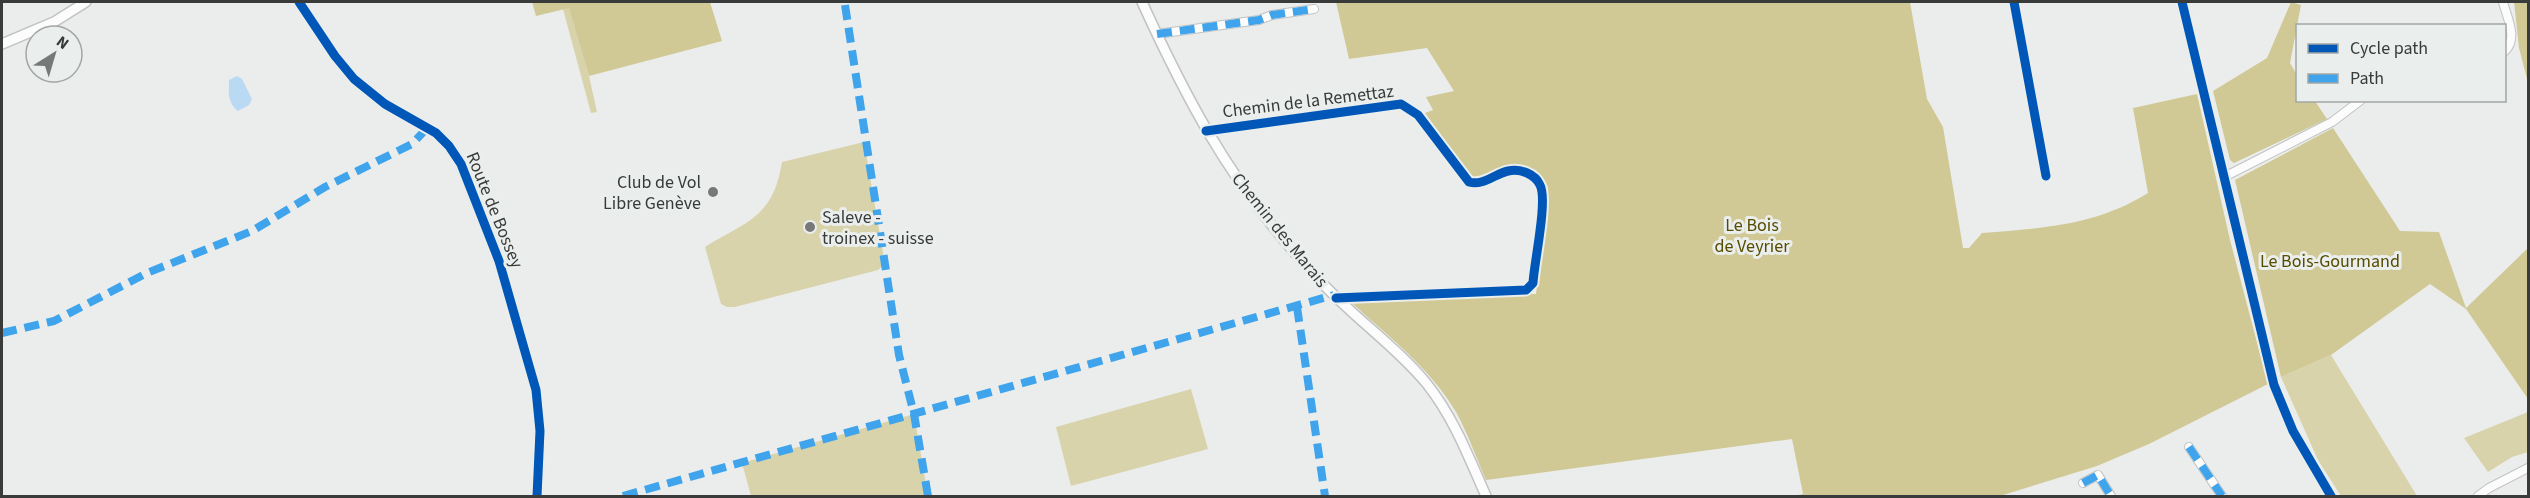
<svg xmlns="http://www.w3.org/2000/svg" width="2530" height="498" font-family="'Source Sans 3',sans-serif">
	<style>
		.green { fill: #d8d3ab }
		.forest { fill: #d0c996 }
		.water { fill: #b9daf2 }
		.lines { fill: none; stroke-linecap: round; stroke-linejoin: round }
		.minor-casing { stroke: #c1c3c2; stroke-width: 10 }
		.tertiary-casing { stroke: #c1c3c2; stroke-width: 12 }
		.minor { stroke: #fcfcfc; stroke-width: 8 }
		.tertiary { stroke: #fcfcfc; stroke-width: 9 }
		.quiet { stroke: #3fa4ec; stroke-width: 8; stroke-dasharray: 15 8; stroke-linecap: butt }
		.cycleway-casing { stroke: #eaeeec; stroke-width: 13 }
		.cycleway { stroke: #0057b8; stroke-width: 9 }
		.poi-dot { fill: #777978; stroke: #eaeeec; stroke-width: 2 }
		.labels { text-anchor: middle; stroke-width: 6; stroke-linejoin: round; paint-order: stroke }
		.street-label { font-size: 18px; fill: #393b3a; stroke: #eaeeec }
		.poi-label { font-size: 18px; fill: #393b3a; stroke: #eaeeec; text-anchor: end }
		.park-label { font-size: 18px; fill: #574c00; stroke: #eaeeec }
	</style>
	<rect width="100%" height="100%" fill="#ebedec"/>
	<g class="green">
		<path d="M 569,7 L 589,76 L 597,112 L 591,113 L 563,9 Z"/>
		<path d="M 864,142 L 885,264 L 878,270 L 735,307 L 727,307 L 721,304 L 705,247 C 747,221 773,218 782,162 Z"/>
		<path d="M 2331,355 L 2417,496 L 2341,496 L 2318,460 L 2281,377 Z"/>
		<path d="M 1191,389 L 1208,449 L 1071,486 L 1056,427 Z"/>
		<path d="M 2528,412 L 2528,452 L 2512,457 L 2488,472 L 2464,438 Z"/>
		<path d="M 914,414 L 928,496 L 751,496 L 742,463 Z"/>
	</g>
	<g class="forest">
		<path d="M 532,2 L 710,2 L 722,41 L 589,76 L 569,8 L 536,16 Z"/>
		<path d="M 1336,2 L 1910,2 L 1927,99 L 1943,127 L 1963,248 L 1969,248 L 1982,233 C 2042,228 2095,226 2148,193 L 2133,108 L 2197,94 L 2230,240 L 2268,384 L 2149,444 L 2097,466 L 2000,496 L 1793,496 L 1803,494 L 1792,439 L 1486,480 C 1476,457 1468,434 1456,412 C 1430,368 1389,337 1352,303 L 1362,298 L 1462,294 L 1536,294 L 1548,188 C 1544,172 1519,162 1504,166 C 1495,169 1486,174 1478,178 L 1469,175 L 1425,113 L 1433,110 L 1426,97 L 1454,91 L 1427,48 L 1349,59 Z"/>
		<path d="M 2291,2 L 2301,5 L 2290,63 L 2297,75 L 2298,100 L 2315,101 L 2327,119 L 2234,163 L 2230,160 L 2213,91 L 2267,58 Z"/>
		<path d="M 2514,2 L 2528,2 L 2528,83 L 2519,48 Z"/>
		<path d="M 2333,128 L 2400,231 L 2439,232 L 2466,308 L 2528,248 L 2528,399 L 2466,309 L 2430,284 L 2331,355 L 2281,377 L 2235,180 Z"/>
	</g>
	<path class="water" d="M 237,76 L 242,79 L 252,99 L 249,105 L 238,111 C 227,103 229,91 229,80 Z"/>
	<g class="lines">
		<defs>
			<g id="minor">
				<path d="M 2014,2 L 2046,176"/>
				<path d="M 2182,2 L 2274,385 L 2293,431 L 2331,496"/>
				<path d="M 2503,2 C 2507,18 2519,39 2504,52"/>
				<path d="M 1157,34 L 1259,20 L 1272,15 L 1314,9"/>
				<path d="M 1206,131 L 1401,104 L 1418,115 L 1469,182 C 1483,186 1495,174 1508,171 C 1520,168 1535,174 1540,185 C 1548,200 1534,263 1533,283 L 1526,290 L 1336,298"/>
				<path d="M 2224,177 L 2332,122 L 2361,100"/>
				<path d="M 2189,447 L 2222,496"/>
				<path d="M 2083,483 L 2098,475 L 2111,496"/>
				<path d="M 2478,496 L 2489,488 L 2528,468"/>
			</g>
			<g id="tertiary">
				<path d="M 299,2 L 335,56 L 354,79 L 385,104 L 436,133 L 449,146 L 461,164 L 499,261 L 536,390 L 540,431 L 537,496"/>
				<path d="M 1142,2 C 1185,96 1226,174 1295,253 C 1312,274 1332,294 1352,312 C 1377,335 1405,357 1427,384 C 1454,418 1469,458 1486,496"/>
				<path d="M 2,44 L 54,22 L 86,2"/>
			</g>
		</defs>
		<use href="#minor" class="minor-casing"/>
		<use href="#tertiary" class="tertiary-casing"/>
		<use href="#minor" class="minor"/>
		<use href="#tertiary" class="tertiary"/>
		<g class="quiet">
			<path d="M 845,5 L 899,355 L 914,414 L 928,496"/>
			<path d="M 1157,34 L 1259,20 L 1272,15 L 1314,9"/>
			<path d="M 1297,307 L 1325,496"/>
			<path d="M 2,333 L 54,321 L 147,273 L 252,231 L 325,187 L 412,144 L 428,127"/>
			<path d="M 2189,447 L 2222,496"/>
			<path d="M 2083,483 L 2098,475 L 2111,496"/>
			<path d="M 623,496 L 1334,295"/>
		</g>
		<defs>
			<g id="cycleway">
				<path d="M 299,2 L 335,56 L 354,79 L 385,104 L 436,133 L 449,146 L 461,164 L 499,261 L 536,390 L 540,431 L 537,496"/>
				<path d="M 2014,2 L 2046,176"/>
				<path d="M 2182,2 L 2274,385 L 2293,431 L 2331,496"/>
				<path d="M 1206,131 L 1401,104 L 1418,115 L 1469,182 C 1483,186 1495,174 1508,171 C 1520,168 1535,174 1540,185 C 1548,200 1534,263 1533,283 L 1526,290 L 1336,298"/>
			</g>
		</defs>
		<use href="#cycleway" class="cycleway-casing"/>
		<use href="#cycleway" class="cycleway"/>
	</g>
	<g class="poi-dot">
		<circle cx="713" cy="192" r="6"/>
		<circle cx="810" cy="227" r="6"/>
	</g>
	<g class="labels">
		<g class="street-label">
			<text transform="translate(1308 101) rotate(-7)" y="6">Chemin de la Remettaz</text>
			<text transform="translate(495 210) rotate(68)" y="6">Route de Bossey</text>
			<text transform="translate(1280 230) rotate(51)" y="6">Chemin des Marais</text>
		</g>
		<g class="poi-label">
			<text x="701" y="188">Club de Vol<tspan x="701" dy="21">Libre Genève</tspan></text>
			<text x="822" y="223" text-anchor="start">Saleve -<tspan x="822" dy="21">troinex - suisse</tspan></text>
		</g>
		<g class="park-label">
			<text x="1752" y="231">Le Bois<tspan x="1752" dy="21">de Veyrier</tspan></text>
			<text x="2330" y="267">Le Bois-Gourmand</text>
		</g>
	</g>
	<rect width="2530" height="498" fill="none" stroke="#393b3a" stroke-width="6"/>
	<rect x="2296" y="24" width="210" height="78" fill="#eaeeec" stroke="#a3a6a5" stroke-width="1.5"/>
	<rect x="2308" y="44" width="30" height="9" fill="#0057b8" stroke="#a3a6a5" stroke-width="1.5"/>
	<text x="2350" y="54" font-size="18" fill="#393b3a">Cycle path</text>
	<rect x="2308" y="74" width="30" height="9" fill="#3fa4ec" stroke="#a3a6a5" stroke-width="1.5"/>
	<text x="2350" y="84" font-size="18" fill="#393b3a">Path</text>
	<g transform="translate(54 54) rotate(37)"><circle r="28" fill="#eaeeec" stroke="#a3a6a5" stroke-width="1.5"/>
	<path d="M0-4.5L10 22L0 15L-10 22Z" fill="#777978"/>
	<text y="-9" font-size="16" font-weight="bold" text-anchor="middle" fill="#393b3a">N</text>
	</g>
</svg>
